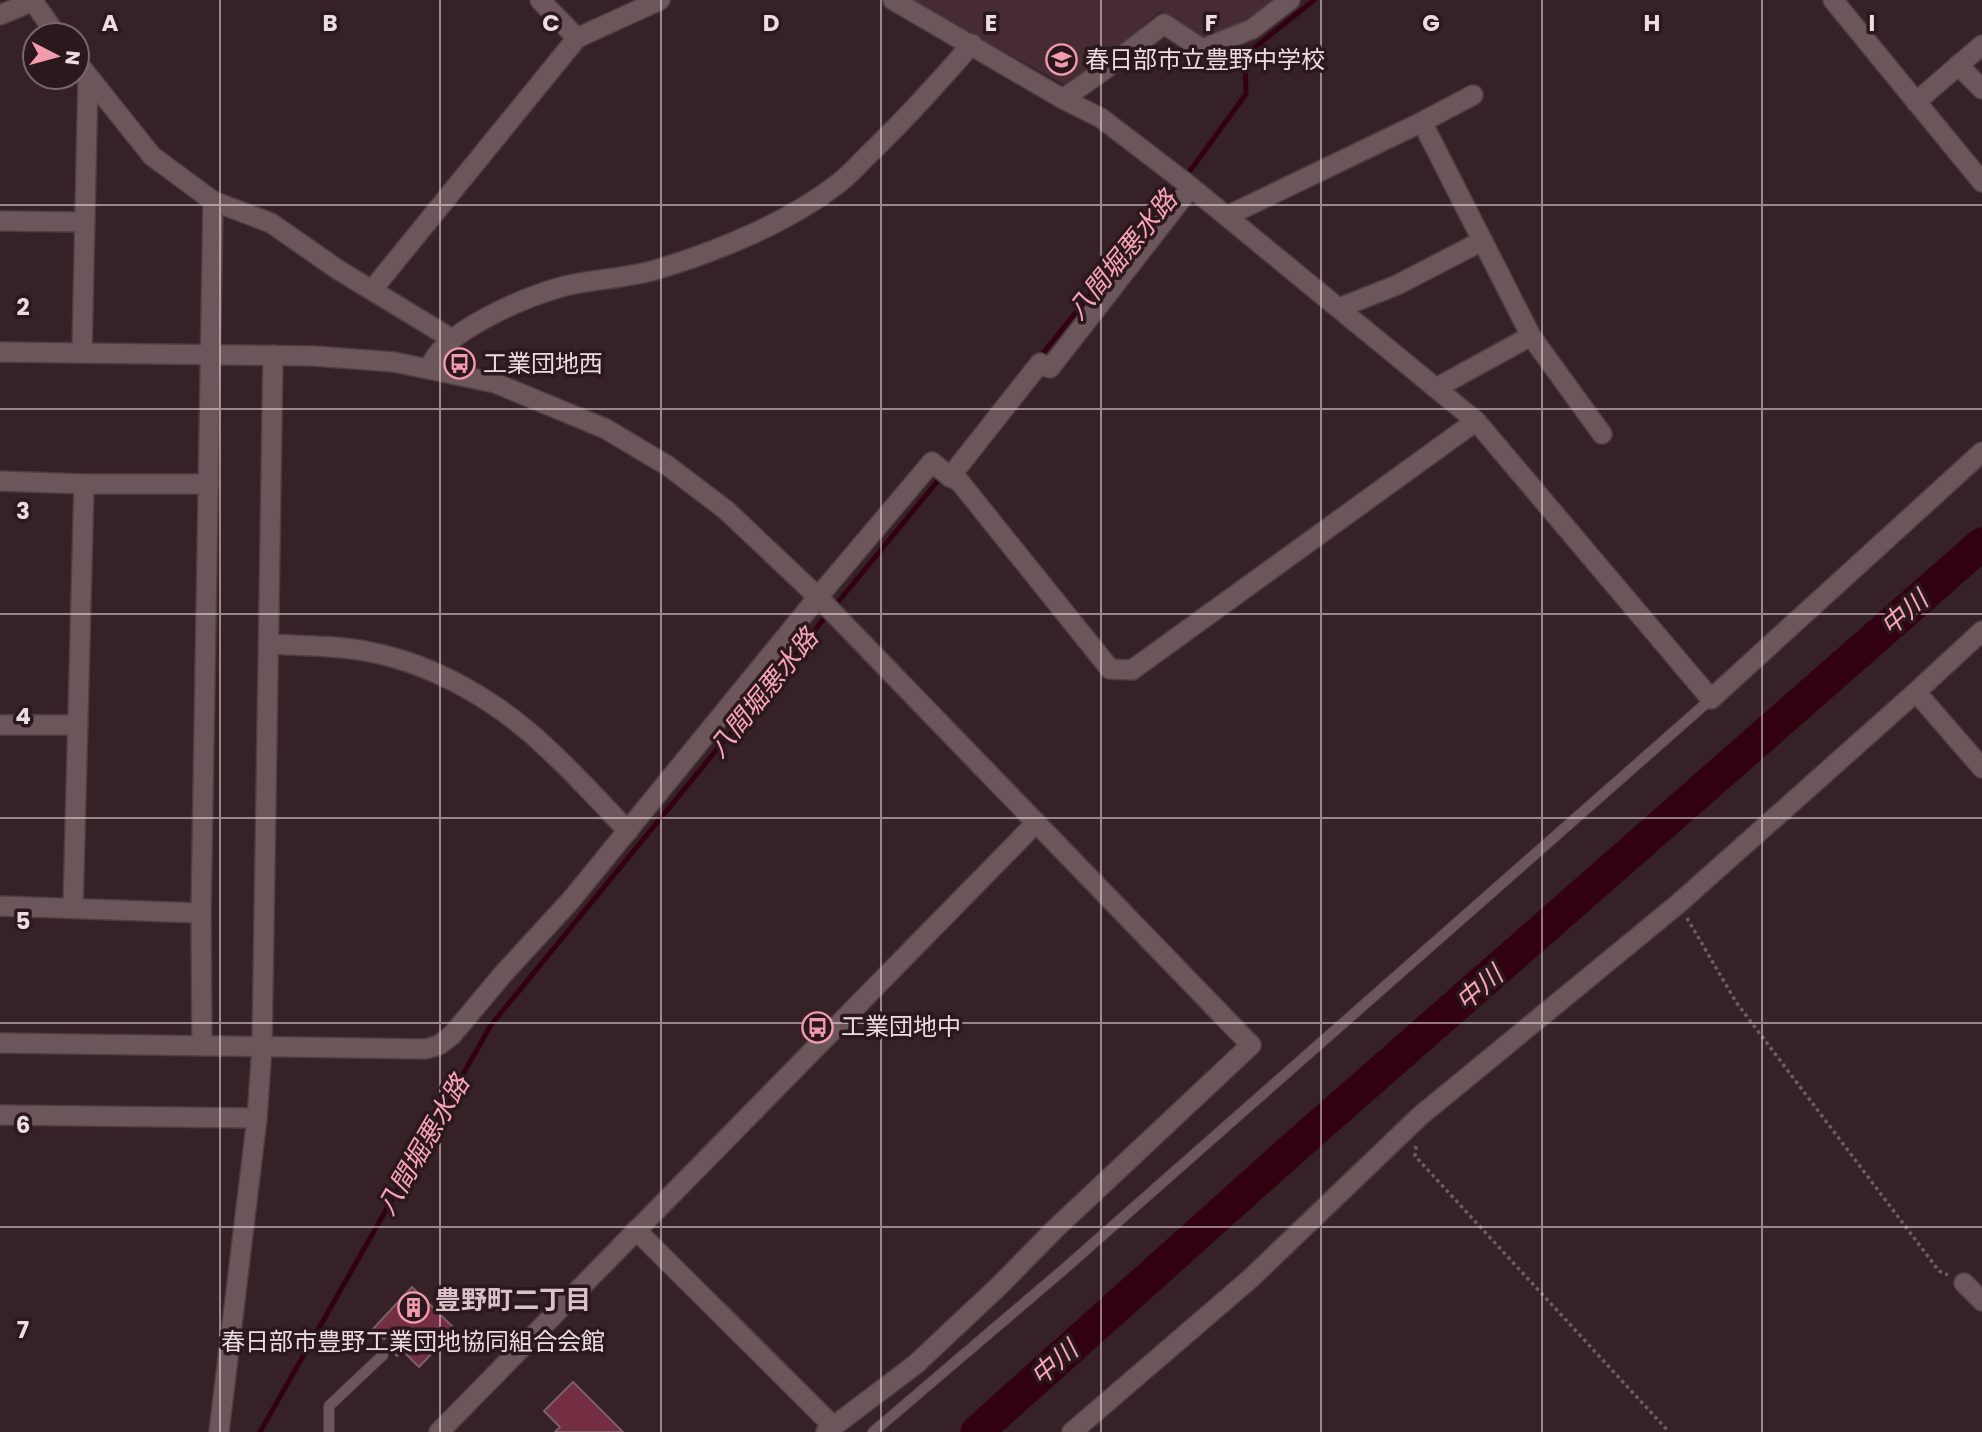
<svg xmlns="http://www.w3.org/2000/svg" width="1982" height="1432" font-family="Poppins,'Noto Sans JP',sans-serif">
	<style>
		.built { fill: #462c32 }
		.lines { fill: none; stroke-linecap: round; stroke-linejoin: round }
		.stream { stroke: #310112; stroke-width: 5 }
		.river { stroke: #310112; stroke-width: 33 }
		.building { fill: #732e42; stroke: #796166; stroke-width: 2 }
		.service-casing { stroke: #4e3d41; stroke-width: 12 }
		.minor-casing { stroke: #4e3d41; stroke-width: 22 }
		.tertiary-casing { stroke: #4e3d41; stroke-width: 22 }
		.path { stroke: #6f5c60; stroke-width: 3.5; stroke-dasharray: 3.5 3.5; stroke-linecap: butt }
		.service { stroke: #6d565a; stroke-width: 10 }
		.minor { stroke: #6d565a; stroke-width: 19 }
		.tertiary { stroke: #6d565a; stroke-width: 19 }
		.grid { fill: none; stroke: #ebdddf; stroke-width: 2; stroke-opacity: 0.55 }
		.labels { text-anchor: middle; stroke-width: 7; stroke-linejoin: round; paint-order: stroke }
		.poi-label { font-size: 24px; fill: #ebdddf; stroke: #2b181c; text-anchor: start }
		.water-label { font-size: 26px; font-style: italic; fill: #f9a4b7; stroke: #2b181c }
		.neighbourhood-label { font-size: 26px; font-weight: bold; fill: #dcc1c6; stroke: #2b181c }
		.grid-label { font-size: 23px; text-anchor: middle; font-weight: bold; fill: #ebdddf; stroke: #2b181c; stroke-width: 7; stroke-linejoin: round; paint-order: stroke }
	</style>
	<rect width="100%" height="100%" fill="#352126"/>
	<path class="built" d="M 910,0 L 1278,0 L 1245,26 L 1215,37 L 1191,34 L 1160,11 L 1078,84 L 1067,86 Z"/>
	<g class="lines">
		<g class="stream">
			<path d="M 1039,358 L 1187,175 L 1246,94 L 1245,55 L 1314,0"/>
			<path d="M 834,607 L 941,477"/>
			<path d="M 260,1432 L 491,1025 L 828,614"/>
		</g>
		<path class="river" d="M 977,1432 L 1297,1145 L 1982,544"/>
	</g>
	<g class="building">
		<path d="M 412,1287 L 455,1329 L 419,1367 L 402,1350 L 397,1356 L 389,1347 L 394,1342 L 387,1336 L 384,1339 L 373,1329 Z"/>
		<path d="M 573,1382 L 623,1432 L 555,1432 L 560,1427 L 544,1411 Z"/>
	</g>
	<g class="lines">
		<defs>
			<g id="service">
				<path d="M 329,1432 L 329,1406 L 383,1355"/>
				<path d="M 873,1432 L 1063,1270 L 1711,699"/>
			</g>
			<g id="minor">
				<path d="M 32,0 L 57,35"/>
				<path d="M 540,0 L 577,38"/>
				<path d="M 893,0 L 1063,99 L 1101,118 L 1186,183 L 1476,421 L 1711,699 L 1982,452"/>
				<path d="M 1833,0 L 1982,182"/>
				<path d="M 0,15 L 33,1"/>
				<path d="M 77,62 L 152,156 L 213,201 L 271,223 L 337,269 L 452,339"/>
				<path d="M 1958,65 L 1982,89"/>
				<path d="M 1063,99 L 1104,70 L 1164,24 L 1202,49 L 1252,29 L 1290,0"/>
				<path d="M 1916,102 L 1982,45"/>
				<path d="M 1422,122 L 1531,336 L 1602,434"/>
				<path d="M 1227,216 L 1422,122 L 1473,95"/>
				<path d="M 0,221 L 85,222"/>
				<path d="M 372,290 L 577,38 L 660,0"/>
				<path d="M 1339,308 L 1397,285 L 1482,241"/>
				<path d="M 82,353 L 88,77"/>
				<path d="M 430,368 C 440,332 526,297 561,287 C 591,279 624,279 655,270 C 716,252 790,222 840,182 C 850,174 858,165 867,156 C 904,121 938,83 972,44"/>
				<path d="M 1436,388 L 1531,336"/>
				<path d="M 950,477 L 1040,363 L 1050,368 L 1191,187"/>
				<path d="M 0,481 L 84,484 L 209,484"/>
				<path d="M 818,597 L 932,462 L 950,477 L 959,481 L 1110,669 L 1132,670 L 1476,421"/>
				<path d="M 1916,692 L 1982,768"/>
				<path d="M 0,725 L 78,725"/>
				<path d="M 0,906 L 201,913"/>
				<path d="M 73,908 L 84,484"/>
				<path d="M 202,1046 L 201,913 L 213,201"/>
				<path d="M 636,1230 L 834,1427"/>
				<path d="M 1964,1283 L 1982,1301"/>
				<path d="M 826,1432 L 916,1364 L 999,1286 L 1055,1229 L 1251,1045"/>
				<path d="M 1072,1432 L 1250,1279 L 1420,1116 L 1678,904 L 1916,692 L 1982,631"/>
			</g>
			<g id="tertiary">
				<path d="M 0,352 L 314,356 L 394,362 L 495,383 L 606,429 L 668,466 L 726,510 L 818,597 L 1251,1045"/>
				<path d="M 269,644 C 302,646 337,645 370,652 C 437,665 502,704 550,751 C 577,776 602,804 628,831"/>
				<path d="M 0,1043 L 426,1049 L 439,1045 L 452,1035 L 503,974 L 571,900 L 818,597"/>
				<path d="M 0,1115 L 257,1118"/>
				<path d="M 219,1432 L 257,1118 L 262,1047 L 273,355"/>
				<path d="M 439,1432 L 1036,823"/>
			</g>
		</defs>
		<use href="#service" class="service-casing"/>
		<use href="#minor" class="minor-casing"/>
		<use href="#tertiary" class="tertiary-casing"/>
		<g class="path">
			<path d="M 1687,918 L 1736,1002 L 1939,1271 L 1948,1275"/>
			<path d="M 1416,1146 L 1415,1156 L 1669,1432"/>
		</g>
		<use href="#service" class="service"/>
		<use href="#minor" class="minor"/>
		<use href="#tertiary" class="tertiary"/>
	</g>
	<path class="grid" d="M 220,0 L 220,1432M 440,0 L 440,1432M 661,0 L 661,1432M 881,0 L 881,1432M 1101,0 L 1101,1432M 1321,0 L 1321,1432M 1542,0 L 1542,1432M 1762,0 L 1762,1432M 0,205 L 1982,205M 0,409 L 1982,409M 0,614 L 1982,614M 0,818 L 1982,818M 0,1023 L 1982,1023M 0,1227 L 1982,1227"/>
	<defs>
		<symbol id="school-ring" viewBox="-11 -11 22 22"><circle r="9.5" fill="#2b181c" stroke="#f29aae" stroke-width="1.5"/><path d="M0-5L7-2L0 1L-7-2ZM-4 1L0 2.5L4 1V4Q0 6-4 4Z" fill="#f29aae"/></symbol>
		<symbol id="bus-ring" viewBox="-11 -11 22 22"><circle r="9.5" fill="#2b181c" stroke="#f29aae" stroke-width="1.5"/><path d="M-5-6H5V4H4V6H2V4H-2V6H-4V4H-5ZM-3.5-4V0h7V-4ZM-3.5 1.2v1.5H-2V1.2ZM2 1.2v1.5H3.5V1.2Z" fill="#f29aae"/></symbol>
		<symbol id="building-ring" viewBox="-11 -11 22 22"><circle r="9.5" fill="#2b181c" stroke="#f29aae" stroke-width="1.5"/><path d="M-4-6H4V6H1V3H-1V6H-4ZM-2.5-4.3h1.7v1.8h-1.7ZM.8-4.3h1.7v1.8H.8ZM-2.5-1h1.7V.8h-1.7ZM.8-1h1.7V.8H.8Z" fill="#f29aae"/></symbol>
	</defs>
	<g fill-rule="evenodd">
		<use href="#school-ring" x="1044" y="42" width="35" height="35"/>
		<use href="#bus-ring" x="442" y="346" width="35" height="35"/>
		<use href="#bus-ring" x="800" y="1010" width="35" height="35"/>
		<use href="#building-ring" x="396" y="1290" width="35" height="35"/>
	</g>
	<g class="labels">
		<g class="poi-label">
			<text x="1085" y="68">春日部市立豊野中学校</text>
			<text x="483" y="372">工業団地西</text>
			<text x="841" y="1035">工業団地中</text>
			<text x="413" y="1350" text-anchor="middle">春日部市豊野工業団地協同組合会館</text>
		</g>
		<g class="water-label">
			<text transform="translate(1122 255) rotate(-51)" y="9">八間堀悪水路</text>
			<text transform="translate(1904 613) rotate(-41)" y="9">中川</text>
			<text transform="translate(763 693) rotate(-51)" y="9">八間堀悪水路</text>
			<text transform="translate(1479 988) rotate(-41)" y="9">中川</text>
			<text transform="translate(423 1145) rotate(-60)" y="9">八間堀悪水路</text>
			<text transform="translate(1054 1363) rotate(-41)" y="9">中川</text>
		</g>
		<g class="neighbourhood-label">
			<text x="513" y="1309">豊野町二丁目</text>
		</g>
	</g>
	<g class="grid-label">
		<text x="110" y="31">A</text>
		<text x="330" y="31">B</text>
		<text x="551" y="31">C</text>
		<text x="771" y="31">D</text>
		<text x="991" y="31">E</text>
		<text x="1211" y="31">F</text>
		<text x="1431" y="31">G</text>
		<text x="1652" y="31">H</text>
		<text x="1872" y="31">I</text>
		<text x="23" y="315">2</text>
		<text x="23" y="519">3</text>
		<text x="23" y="724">4</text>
		<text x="23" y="929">5</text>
		<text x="23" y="1133">6</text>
		<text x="23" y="1338">7</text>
	</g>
	<g transform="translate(56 56) rotate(96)"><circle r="33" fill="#2b181c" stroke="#78676a" stroke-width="2"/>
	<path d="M0-5L12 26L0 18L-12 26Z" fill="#f29aae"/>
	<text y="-10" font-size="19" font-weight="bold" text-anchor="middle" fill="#ebdddf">N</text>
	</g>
</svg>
